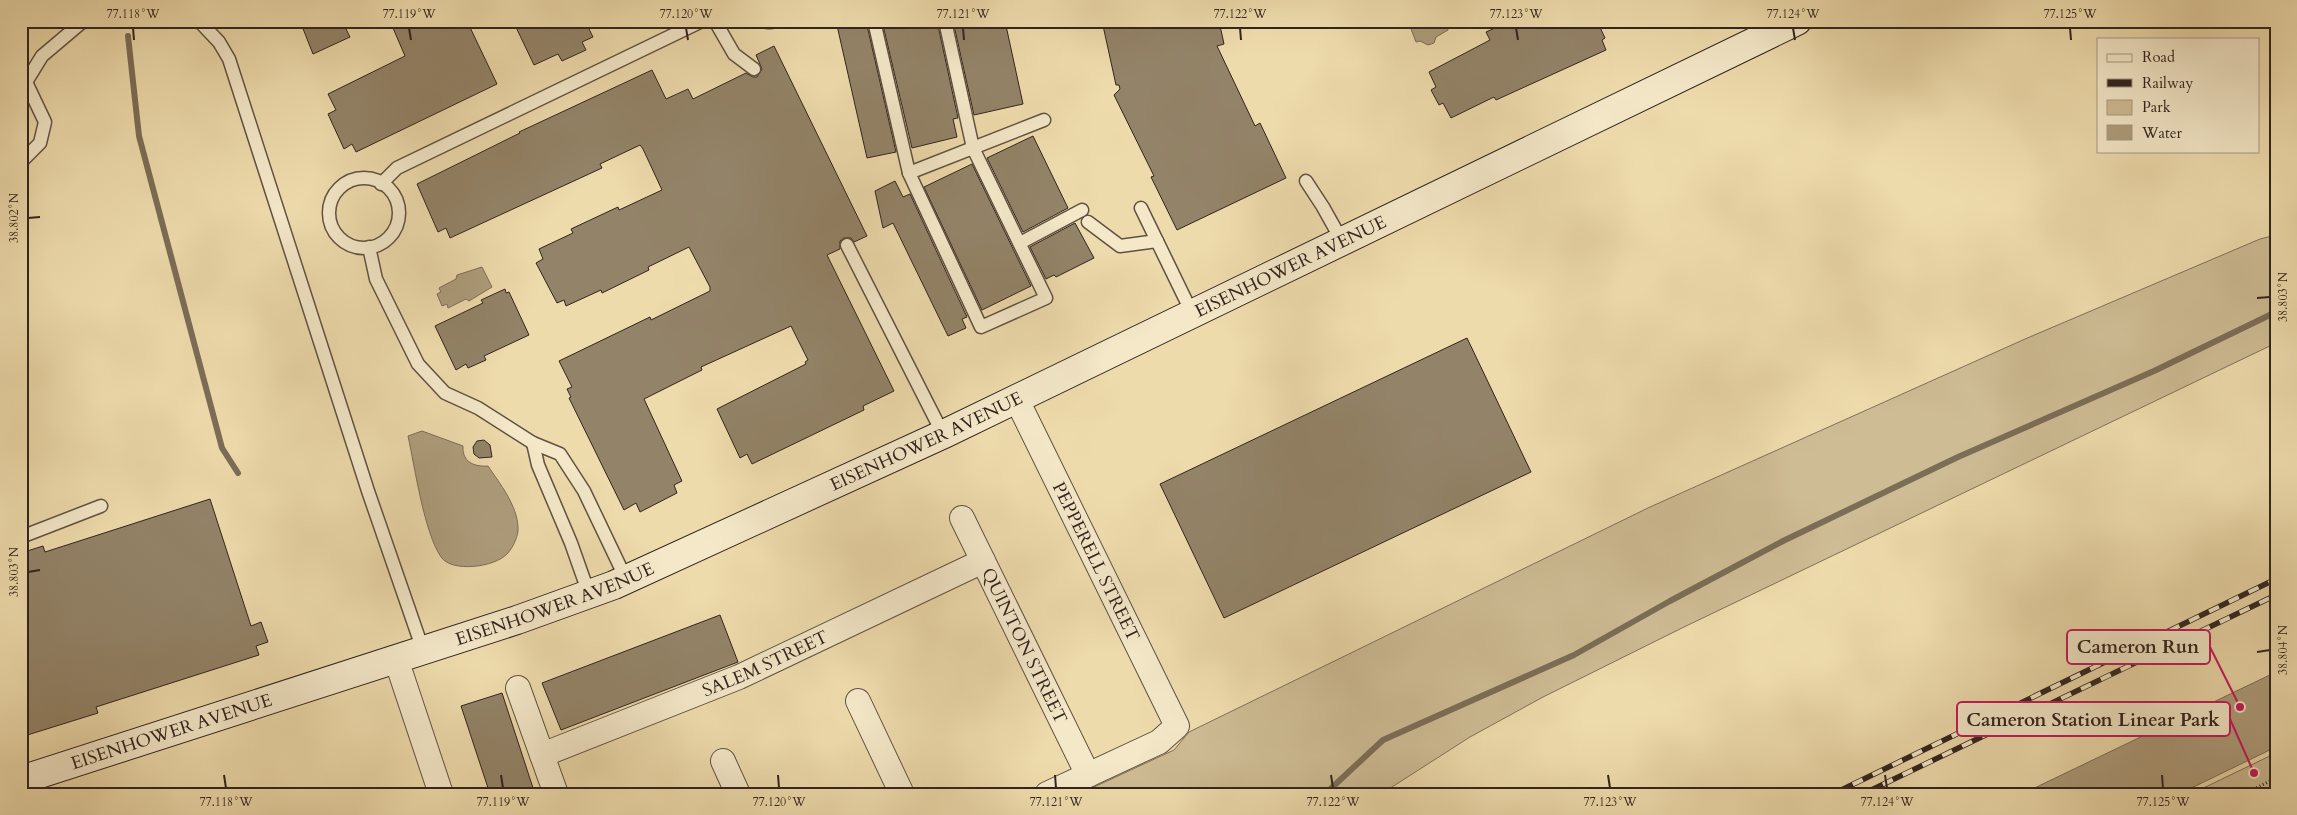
<svg xmlns="http://www.w3.org/2000/svg" width="2297" height="815" font-family="Cardo,serif">
	<style>
		.green { fill: #cebc94; stroke: #80705a }
		.water { fill: #ae9d7c; stroke: #7c6d57 }
		.lines { fill: none; stroke-linecap: round; stroke-linejoin: round }
		.stream { stroke: #7c6d57; stroke-width: 6 }
		.building { fill: #938368; stroke: #31241f }
		.lane-casing { stroke: #605242; stroke-width: 15 }
		.street-casing { stroke: #605242; stroke-width: 26 }
		.secondary-casing { stroke: #31241f; stroke-width: 30 }
		.path { stroke: #31241f; stroke-width: 3; stroke-dasharray: 1 2.5; stroke-linecap: butt }
		.lane { stroke: #f4e8c9; stroke-width: 12 }
		.street { stroke: #f4e8c9; stroke-width: 24 }
		.secondary { stroke: #f4e8c9; stroke-width: 28 }
		.rail-casing { stroke: #31241f; stroke-width: 5.5 }
		.rail { stroke: #f4e8c9; stroke-width: 4; stroke-dasharray: 11; stroke-linecap: butt }
		.ticks { fill: none; stroke: #31241f; stroke-width: 2 }
		.labels { text-anchor: middle; stroke-width: 5; stroke-linejoin: round; paint-order: stroke }
		.street-label { font-size: 18px; fill: #31241f; stroke: #f4e8c9 }
		.leader { fill: none; stroke: #c2185b; stroke-width: 2 }
		.callout-dot { fill: #c2185b; stroke: #f4e8c9; stroke-width: 2 }
		.callout { fill: #f4e8c9; stroke: #c2185b; stroke-width: 2 }
		.callout-label { font-size: 19px; text-anchor: middle; font-weight: bold; fill: #31241f }
		.neatline { fill: none; stroke: #31241f; stroke-width: 2 }
		.ticks-label { font-size: 12px; text-anchor: middle; fill: #31241f }
	</style>
	<rect width="100%" height="100%" fill="#eedbac"/>
	<filter id="stains"><feTurbulence type="fractalNoise" baseFrequency=".004" numOctaves="4"/><feColorMatrix values="0 0 0 0 .2 0 0 0 0 .09 0 0 0 0 .02 0 0 0 .5 -.17"/></filter>
	<radialGradient id="worn" r=".72"><stop offset=".6" stop-color="#630" stop-opacity="0"/><stop offset="1" stop-color="#630" stop-opacity=".3"/></radialGradient>
	<g class="green">
		<path d="M 753,21 L 785,21 C 776,32 763,32 753,21 Z"/>
		<path d="M 2276,235 L 2276,343 L 1684,627 L 1543,697 L 1470,737 L 1381,794 L 1079,794 L 1174,750 L 1189,732 L 1650,507 L 2025,339 L 2260,239 Z"/>
		<path d="M 2276,753 L 2276,794 L 2191,794 Z"/>
	</g>
	<g class="water">
		<path d="M 1408,21 L 1450,21 L 1451,25 L 1448,27 L 1448,30 L 1436,37 L 1434,43 L 1428,45 L 1420,41 L 1416,42 Z"/>
		<path d="M 482,267 L 492,287 L 469,301 L 466,299 L 448,308 L 447,304 L 442,306 L 437,294 L 441,292 L 439,288 L 456,279 L 457,275 Z"/>
		<path d="M 422,431 L 463,446 C 462,462 474,467 488,466 C 500,484 517,505 518,527 C 519,535 513,548 507,554 C 495,567 452,573 441,557 C 424,532 415,468 408,436 Z"/>
		<path d="M 2276,672 L 2276,747 L 2179,794 L 2022,794 Z"/>
	</g>
	<g class="lines">
		<g class="stream">
			<path d="M 128,36 L 139,136 L 222,448 L 238,473"/>
			<path d="M 1325,794 L 1383,740 L 1574,655 L 1670,601 L 1783,541 L 1958,457 L 2154,371 L 2276,312"/>
		</g>
	</g>
	<g class="building">
		<path d="M 300,21 L 342,21 L 350,37 L 313,54 Z"/>
		<path d="M 390,21 L 467,21 L 497,84 L 356,152 L 352,144 L 344,149 L 328,114 L 336,110 L 328,94 L 405,56 Z"/>
		<path d="M 513,21 L 585,21 L 593,37 L 582,42 L 586,50 L 562,61 L 558,54 L 534,65 Z"/>
		<path d="M 836,21 L 866,21 L 896,152 L 867,158 Z"/>
		<path d="M 882,21 L 937,21 L 958,118 L 953,119 L 957,137 L 912,148 Z"/>
		<path d="M 953,21 L 1005,21 L 1023,104 L 974,115 Z"/>
		<path d="M 1102,21 L 1219,21 L 1224,44 L 1217,46 L 1255,126 L 1260,123 L 1286,178 L 1177,230 L 1151,177 L 1154,176 L 1114,95 L 1120,89 L 1119,85 L 1116,85 Z"/>
		<path d="M 1491,21 L 1597,21 L 1605,38 L 1602,40 L 1606,50 L 1496,100 L 1494,97 L 1451,118 L 1443,103 L 1439,105 L 1431,90 L 1436,87 L 1429,72 L 1490,40 L 1486,32 L 1495,28 Z"/>
		<path d="M 774,46 L 867,236 L 854,242 L 851,238 L 844,238 L 840,241 L 840,249 L 827,255 L 894,391 L 863,406 L 864,410 L 752,464 L 747,454 L 740,458 L 717,409 L 806,364 L 805,362 L 808,360 L 791,326 L 701,367 L 702,370 L 644,399 L 682,481 L 674,485 L 677,493 L 640,512 L 636,503 L 624,510 L 569,398 L 571,397 L 567,389 L 572,387 L 559,361 L 650,317 L 651,320 L 710,291 L 710,287 L 689,247 L 648,267 L 649,270 L 602,293 L 601,290 L 566,306 L 564,300 L 557,303 L 536,263 L 543,259 L 539,249 L 573,233 L 571,229 L 618,207 L 619,210 L 662,190 L 643,149 L 640,145 L 600,164 L 602,168 L 450,238 L 446,228 L 438,232 L 417,184 L 520,133 L 519,132 L 652,70 L 666,99 L 688,89 L 693,99 L 746,73 L 753,77 L 757,77 L 762,69 L 756,55 Z"/>
		<path d="M 1033,136 L 1068,208 L 1023,232 L 987,158 Z"/>
		<path d="M 972,164 L 1031,286 L 982,310 L 924,187 Z"/>
		<path d="M 895,181 L 903,197 L 910,194 L 967,317 L 962,319 L 966,328 L 948,336 L 893,223 L 883,228 L 875,191 Z"/>
		<path d="M 1075,223 L 1094,258 L 1056,277 L 1054,275 L 1046,279 L 1030,247 Z"/>
		<path d="M 505,289 L 506,293 L 509,292 L 529,335 L 484,356 L 486,360 L 468,368 L 466,364 L 456,370 L 435,326 L 483,303 L 481,300 Z"/>
		<path d="M 1467,338 L 1531,472 L 1224,618 L 1160,484 Z"/>
		<path d="M 484,440 L 490,445 L 492,457 L 479,458 L 474,454 L 473,447 L 477,441 Z"/>
		<path d="M 210,499 L 251,626 L 261,622 L 268,642 L 256,646 L 259,655 L 96,707 L 98,713 L 21,737 L 21,553 L 43,546 L 45,552 Z"/>
		<path d="M 720,615 L 738,662 L 561,730 L 542,683 Z"/>
		<path d="M 502,693 L 535,794 L 490,794 L 461,706 Z"/>
	</g>
	<g class="lines">
		<defs>
			<g id="lane">
				<path d="M 198,21 L 201,23 L 219,42 L 229,59 L 368,491 L 423,650"/>
				<path d="M 715,21 L 734,54 L 754,69"/>
				<path d="M 874,21 L 909,173 L 981,327 L 1046,298 L 973,148 L 945,21"/>
				<path d="M 21,82 L 26,82 L 42,56 L 81,23 L 87,21"/>
				<path d="M 21,162 L 40,143 L 45,122 L 26,82"/>
				<path d="M 909,173 L 1044,120"/>
				<circle cx="364" cy="213" r="35"/>
				<path d="M 1306,181 L 1323,207 L 1342,241"/>
				<path d="M 381,184 L 397,168 L 702,21"/>
				<path d="M 1141,208 L 1192,313"/>
				<path d="M 1088,222 L 1120,246 L 1157,241"/>
				<path d="M 1020,243 L 1082,210"/>
				<path d="M 847,245 L 943,434"/>
				<path d="M 369,247 L 376,279 L 418,364 L 445,393 L 478,408 L 533,443 L 560,454 L 584,491 L 626,579"/>
				<path d="M 533,443 L 538,465 L 571,543 L 589,594"/>
				<path d="M 21,537 L 101,506"/>
			</g>
			<g id="street">
				<path id="s1" d="M 1016,398 L 1177,726 L 1159,742 L 1047,794"/>
				<path id="s2" d="M 962,518 L 1088,775"/>
				<path d="M 396,659 L 441,794"/>
				<path d="M 518,688 L 556,794"/>
				<path d="M 858,701 L 902,794"/>
				<path id="s3" d="M 542,755 L 739,677 L 983,561"/>
				<path d="M 723,761 L 738,794"/>
			</g>
			<g id="secondary">
				<path id="s4" d="M 21,780 L 517,620 L 614,585 L 946,433 L 1797,21"/>
			</g>
		</defs>
		<use href="#lane" class="lane-casing"/>
		<use href="#street" class="street-casing"/>
		<use href="#secondary" class="secondary-casing"/>
		<path class="path" d="M 2244,794 L 2276,778"/>
		<use href="#lane" class="lane"/>
		<use href="#street" class="street"/>
		<use href="#secondary" class="secondary"/>
		<defs>
			<g id="rail">
				<path d="M 1833,794 L 2276,579"/>
				<path d="M 1863,794 L 2276,595"/>
			</g>
		</defs>
		<use href="#rail" class="rail-casing"/>
		<use href="#rail" class="rail"/>
	</g>
	<path class="ticks" d="M 133,28 L 134,40M 409,28 L 411,40M 686,28 L 688,40M 963,28 L 964,40M 1240,28 L 1241,40M 1516,28 L 1518,40M 1793,28 L 1795,40M 2070,28 L 2071,40M 28,218 L 40,217M 2257,298 L 2270,297M 28,572 L 40,570M 2257,652 L 2270,650M 224,775 L 226,788M 501,775 L 503,788M 778,775 L 779,788M 1055,775 L 1056,788M 1331,775 L 1333,788M 1608,775 L 1610,788M 1885,775 L 1887,788M 2162,775 L 2163,788"/>
	<g class="labels">
		<g class="street-label">
			<text dy="6" stroke="none"><textPath href="#s4" startOffset="1372">EISENHOWER AVENUE</textPath></text>
			<text dy="6" stroke="none"><textPath href="#s4" startOffset="968">EISENHOWER AVENUE</textPath></text>
			<text dy="6" stroke="none"><textPath href="#s1" startOffset="182">PEPPERELL STREET</textPath></text>
			<text dy="6" stroke="none"><textPath href="#s4" startOffset="562">EISENHOWER AVENUE</textPath></text>
			<text dy="6" stroke="none"><textPath href="#s2" startOffset="142">QUINTON STREET</textPath></text>
			<text dy="6" stroke="none"><textPath href="#s3" startOffset="241">SALEM STREET</textPath></text>
			<text dy="6" stroke="none"><textPath href="#s4" startOffset="158">EISENHOWER AVENUE</textPath></text>
		</g>
	</g>
	<path class="leader" d="M2240 707L2210 647M2254 773L2230 719"/>
	<g class="callout-dot">
		<circle cx="2240" cy="707" r="5"/>
		<circle cx="2254" cy="773" r="5"/>
	</g>
	<g class="callout">
		<rect x="2067" y="630" width="143" height="34" rx="5"/>
		<rect x="1957" y="702" width="273" height="34" rx="5"/>
	</g>
	<g class="callout-label">
		<text x="2138" y="653">Cameron Run</text>
		<text x="2093" y="726">Cameron Station Linear Park</text>
	</g>
	<rect width="2297" height="815" fill="none" stroke="#eedbac" stroke-width="55"/>
	<rect x="2097" y="38" width="162" height="115" fill="#f4e8c9" stroke="#a69a85"/>
	<rect x="2107" y="54" width="25" height="8" fill="#f4e8c9" stroke="#a69a85"/>
	<text x="2142" y="62" font-size="15" fill="#31241f">Road</text>
	<rect x="2107" y="79" width="25" height="8" fill="#31241f" stroke="#a69a85"/>
	<text x="2142" y="88" font-size="15" fill="#31241f">Railway</text>
	<rect x="2107" y="100" width="25" height="15" fill="#cebc94" stroke="#a69a85"/>
	<text x="2142" y="112" font-size="15" fill="#31241f">Park</text>
	<rect x="2107" y="125" width="25" height="15" fill="#ae9d7c" stroke="#a69a85"/>
	<text x="2142" y="138" font-size="15" fill="#31241f">Water</text>
	<rect x="28" y="28" width="2242" height="760" class="neatline"/>
	<g class="ticks-label">
		<text x="133" y="18">77.118°W</text>
		<text x="409" y="18">77.119°W</text>
		<text x="686" y="18">77.120°W</text>
		<text x="963" y="18">77.121°W</text>
		<text x="1240" y="18">77.122°W</text>
		<text x="1516" y="18">77.123°W</text>
		<text x="1793" y="18">77.124°W</text>
		<text x="2070" y="18">77.125°W</text>
		<text transform="translate(14 218) rotate(-90)" y="4">38.802°N</text>
		<text transform="translate(2283 297) rotate(-90)" y="4">38.803°N</text>
		<text transform="translate(14 572) rotate(-90)" y="4">38.803°N</text>
		<text transform="translate(2283 650) rotate(-90)" y="4">38.804°N</text>
		<text x="226" y="806">77.118°W</text>
		<text x="503" y="806">77.119°W</text>
		<text x="779" y="806">77.120°W</text>
		<text x="1056" y="806">77.121°W</text>
		<text x="1333" y="806">77.122°W</text>
		<text x="1610" y="806">77.123°W</text>
		<text x="1887" y="806">77.124°W</text>
		<text x="2163" y="806">77.125°W</text>
	</g>
	<rect width="100%" height="100%" filter="url(#stains)"/>
	<rect width="100%" height="100%" fill="url(#worn)"/>
</svg>
